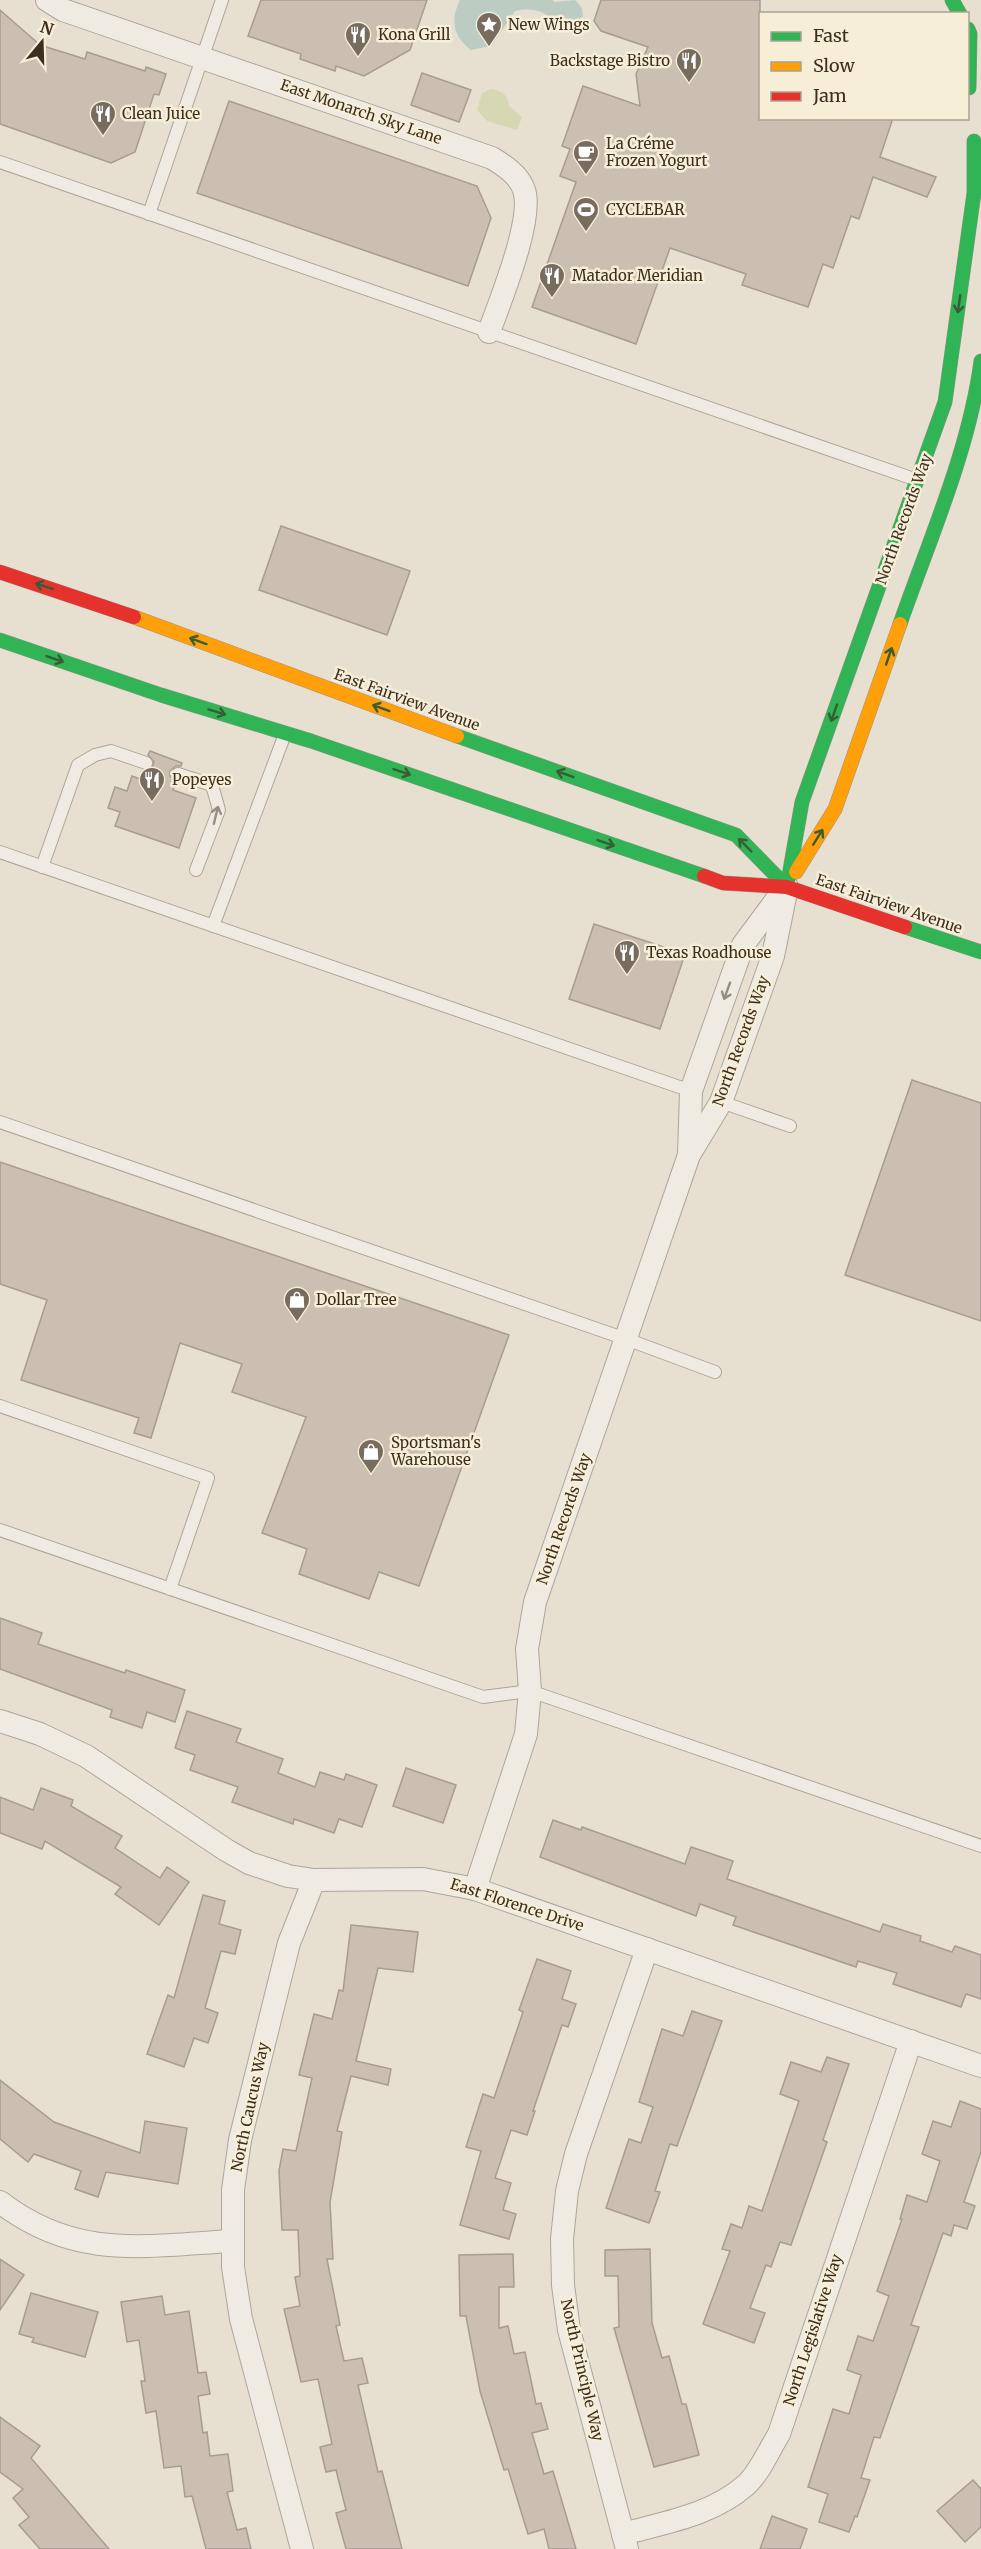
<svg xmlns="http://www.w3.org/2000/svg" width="981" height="2549" font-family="Merriweather,serif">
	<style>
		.green { fill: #d6d7b3 }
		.water { fill: #bcccc2 }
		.building { fill: #cbbfb2; stroke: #a89c90; stroke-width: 1.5 }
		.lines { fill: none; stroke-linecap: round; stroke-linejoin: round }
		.lane-casing { stroke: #ada599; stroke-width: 14 }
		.street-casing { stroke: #ada599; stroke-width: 24 }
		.fast-casing { stroke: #9c958a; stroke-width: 15 }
		.slow-casing { stroke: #9c958a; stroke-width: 15 }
		.jam-casing { stroke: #9c958a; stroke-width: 15 }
		.lane { stroke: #efebe3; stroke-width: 12 }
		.street { stroke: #efebe3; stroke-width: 22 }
		.fast { stroke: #30b455; stroke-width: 14 }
		.slow { stroke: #ff9f0a; stroke-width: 14 }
		.jam { stroke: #e5322d; stroke-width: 14 }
		.oneway { stroke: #385d33 }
		.oneway2 { stroke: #968c82 }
		.labels { text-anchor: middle; stroke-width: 5; stroke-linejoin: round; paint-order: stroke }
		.poi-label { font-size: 15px; fill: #3d2e20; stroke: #f7eed8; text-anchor: start }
		.street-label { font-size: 15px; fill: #3d2e20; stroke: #f7eed8 }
	</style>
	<rect width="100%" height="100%" fill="#e7e0d1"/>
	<path class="green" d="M 491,89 C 502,91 508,94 509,106 L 522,117 L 517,130 L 487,121 L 477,110 L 482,93 Z"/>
	<path class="water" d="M 460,0 L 552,0 L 555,2 L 575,0 L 582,8 L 583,16 L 573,25 C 547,26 551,4 515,11 L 491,46 L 471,50 C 453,37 450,20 460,0 Z"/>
	<g class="building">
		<path d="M 261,0 L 427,0 L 410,50 L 364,76 L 336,66 L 335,71 L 300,59 L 301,54 L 248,36 Z"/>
		<path d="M 601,0 L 760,0 L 760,118 L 893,118 L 880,157 L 936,177 L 927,197 L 873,177 L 859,219 L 851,216 L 833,268 L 823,264 L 808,307 L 742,285 L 746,274 L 670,248 L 636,344 L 532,307 L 576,182 L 560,176 L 570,149 L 562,146 L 583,86 L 640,106 L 636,74 L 648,47 L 601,31 L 594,21 Z"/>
		<path d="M 0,10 L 40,45 L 85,59 L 87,52 L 145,71 L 146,67 L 166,74 L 159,95 L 154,94 L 135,152 L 111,163 L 0,124 Z"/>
		<path d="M 422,73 L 471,90 L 459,122 L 411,105 Z"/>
		<path d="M 229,101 L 477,186 L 491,218 L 468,286 L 197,193 Z"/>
		<path d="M 281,526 L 410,571 L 387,635 L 259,590 Z"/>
		<path d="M 150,751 L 182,763 L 181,766 L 176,766 L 170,771 L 170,776 L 176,782 L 173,790 L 196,798 L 179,848 L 115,826 L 120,812 L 108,808 L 115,787 L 127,791 L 132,776 L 140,779 L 143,771 L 152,769 L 154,762 L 148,755 Z"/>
		<path d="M 594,924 L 685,954 L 660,1029 L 569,999 Z"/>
		<path d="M 912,1080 L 981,1103 L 981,1321 L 845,1275 Z"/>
		<path d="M 0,1162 L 509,1335 L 419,1586 L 379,1572 L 369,1599 L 299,1574 L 307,1549 L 262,1533 L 306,1417 L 232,1392 L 242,1364 L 180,1343 L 151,1438 L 134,1433 L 139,1418 L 21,1380 L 47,1300 L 0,1284 Z"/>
		<path d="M 0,1618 L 42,1633 L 38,1644 L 125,1673 L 126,1670 L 185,1690 L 175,1722 L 147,1712 L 142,1728 L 110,1717 L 112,1710 L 0,1669 Z"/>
		<path d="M 187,1711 L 241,1729 L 236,1742 L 283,1759 L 278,1773 L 315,1787 L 320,1772 L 344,1780 L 346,1774 L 377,1785 L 362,1827 L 339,1819 L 334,1833 L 294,1819 L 293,1824 L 232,1802 L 238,1787 L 190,1770 L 195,1755 L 175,1748 Z"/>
		<path d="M 406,1768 L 456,1785 L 443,1823 L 393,1806 Z"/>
		<path d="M 41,1788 L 73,1800 L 71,1806 L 122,1836 L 115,1848 L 160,1878 L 167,1867 L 189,1882 L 159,1925 L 115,1894 L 121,1887 L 45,1841 L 42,1849 L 0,1833 L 0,1797 L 33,1810 Z"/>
		<path d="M 553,1820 L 581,1830 L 582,1827 L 685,1864 L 691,1847 L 733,1861 L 727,1879 L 880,1932 L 883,1924 L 921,1936 L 920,1941 L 952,1952 L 955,1946 L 981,1955 L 981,1999 L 966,1994 L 961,2007 L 893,1984 L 897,1973 L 858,1961 L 856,1967 L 733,1925 L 736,1917 L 700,1904 L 696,1916 L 540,1857 Z"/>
		<path d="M 203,1895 L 225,1901 L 219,1924 L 241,1930 L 235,1954 L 221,1951 L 205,2008 L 218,2013 L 208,2043 L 194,2038 L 184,2067 L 147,2054 L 168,1995 L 174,1998 Z"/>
		<path d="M 351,1925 L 418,1932 L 413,1972 L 378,1968 L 356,2061 L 391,2069 L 388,2085 L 351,2076 L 337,2131 L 342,2132 L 330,2202 L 333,2259 L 327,2259 L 340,2325 L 336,2326 L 344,2361 L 362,2358 L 368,2383 L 358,2385 L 378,2472 L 382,2471 L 402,2549 L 346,2549 L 336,2513 L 346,2510 L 336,2470 L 326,2472 L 320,2447 L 332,2444 L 318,2379 L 301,2382 L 284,2309 L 300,2306 L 295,2277 L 300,2276 L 298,2230 L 282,2230 L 279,2171 L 283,2149 L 296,2151 L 312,2078 L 299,2075 L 314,2014 L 332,2019 L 339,1990 L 343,1991 Z"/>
		<path d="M 537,1959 L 571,1971 L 562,1999 L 576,2004 L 568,2027 L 562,2025 L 533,2111 L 535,2111 L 527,2135 L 511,2130 L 495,2178 L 511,2183 L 503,2210 L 516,2214 L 509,2239 L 460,2225 L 481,2151 L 466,2147 L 483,2094 L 494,2098 L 523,2012 L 519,2010 Z"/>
		<path d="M 692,2011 L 722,2021 L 677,2146 L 670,2144 L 655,2191 L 660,2192 L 649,2223 L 606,2208 L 629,2139 L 641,2143 L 653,2107 L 639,2102 L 662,2029 L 683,2036 Z"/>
		<path d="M 827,2057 L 849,2064 L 823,2140 L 827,2142 L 791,2245 L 780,2242 L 771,2267 L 766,2265 L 750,2308 L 765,2313 L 754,2343 L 703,2324 L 730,2251 L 722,2249 L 731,2224 L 742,2228 L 749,2206 L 762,2211 L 799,2101 L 780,2094 L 791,2062 L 821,2072 Z"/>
		<path d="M 0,2080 L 54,2122 L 140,2153 L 145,2121 L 187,2128 L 178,2184 L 106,2172 L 98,2197 L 75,2189 L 81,2171 L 34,2154 L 28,2162 L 0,2139 Z"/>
		<path d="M 960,2101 L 981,2109 L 981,2152 L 964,2202 L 975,2206 L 967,2229 L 954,2225 L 951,2236 L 943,2233 L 911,2325 L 919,2327 L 880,2438 L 874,2437 L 861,2478 L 870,2480 L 857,2517 L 855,2516 L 849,2532 L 819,2522 L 828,2494 L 808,2487 L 833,2409 L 849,2414 L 861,2375 L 847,2370 L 858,2336 L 873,2341 L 889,2296 L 877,2291 L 902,2219 L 900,2219 L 907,2195 L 927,2202 L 940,2161 L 922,2154 L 933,2121 L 951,2127 Z"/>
		<path d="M 650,2249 L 652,2323 L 662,2358 L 669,2356 L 682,2404 L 686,2404 L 699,2455 L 654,2467 L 614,2328 L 619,2327 L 618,2276 L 605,2276 L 605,2250 Z"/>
		<path d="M 513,2254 L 514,2287 L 499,2287 L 499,2328 L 508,2326 L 514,2354 L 525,2352 L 536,2404 L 541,2403 L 548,2429 L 532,2433 L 544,2474 L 553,2471 L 576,2549 L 549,2549 L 544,2529 L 528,2534 L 508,2469 L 504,2470 L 480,2391 L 466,2316 L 460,2316 L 459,2255 Z"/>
		<path d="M 0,2259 L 24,2275 L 0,2310 Z"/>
		<path d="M 31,2293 L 98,2312 L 85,2357 L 32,2342 L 34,2338 L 19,2334 Z"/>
		<path d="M 162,2296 L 165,2315 L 189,2311 L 198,2373 L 206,2372 L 210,2394 L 198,2396 L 203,2433 L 207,2432 L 210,2456 L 228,2454 L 233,2491 L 227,2492 L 237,2530 L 246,2528 L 251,2549 L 206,2549 L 192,2496 L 185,2497 L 181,2466 L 164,2468 L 156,2411 L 146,2413 L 141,2381 L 145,2381 L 139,2340 L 127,2342 L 121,2302 Z"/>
		<path d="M 0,2417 L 40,2446 L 31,2458 L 109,2549 L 40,2549 L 19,2525 L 29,2517 L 13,2498 L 23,2489 L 0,2472 Z"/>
		<path d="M 973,2480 L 981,2489 L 981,2527 L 965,2542 L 937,2511 Z"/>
		<path d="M 772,2516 L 807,2529 L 800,2549 L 760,2549 Z"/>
	</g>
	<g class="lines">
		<defs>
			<g id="lane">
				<path d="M 0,162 L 917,480"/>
				<path d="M 149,214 L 222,0"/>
				<path d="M 178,774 L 212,785 L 219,810 L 196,870"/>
				<path d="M 0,852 L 691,1091"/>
				<path d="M 42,867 L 78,765 L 95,755 L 111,751 L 146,763"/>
				<path d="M 213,926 L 285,734"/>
				<path d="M 721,1102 L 790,1126"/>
				<path d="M 0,1122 L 626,1339 L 715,1372"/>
				<path d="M 0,1406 L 208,1478 L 170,1589"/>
				<path d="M 0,1530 L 483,1697 L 530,1691 L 981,1846"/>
			</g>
			<g id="street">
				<path d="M 47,0 L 63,10 L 492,158 C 505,166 519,175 524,190 C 534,219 500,301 489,332"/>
				<path d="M 689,1154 L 691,1091 L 743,945 L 783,891"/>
				<path d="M 0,1721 L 40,1734 L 86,1756 L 226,1850 L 249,1863 L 288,1876 L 314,1880 L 423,1879 L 475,1889 L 981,2066"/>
				<path d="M 475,1889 L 526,1734 L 530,1691 L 527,1649 L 535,1602 L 689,1155 L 721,1102 L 773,956 L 787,887"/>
				<path d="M 0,2202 C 75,2260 144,2246 232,2241"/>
				<path d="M 623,2534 C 666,2522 712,2515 746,2485 C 760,2472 769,2450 779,2434 L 911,2041"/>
				<path d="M 302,2549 L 241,2319 L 233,2267 L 233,2190 L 240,2140 L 289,1943 L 314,1880"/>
				<path d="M 627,2549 L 569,2330 L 563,2285 L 562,2239 L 567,2191 L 576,2154 L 647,1949"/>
			</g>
			<g id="fast">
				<path d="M 952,0 L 960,14"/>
				<path d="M 968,29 L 970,34 L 969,88"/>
				<path d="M 900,624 C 930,538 969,451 981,361"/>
				<path d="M 0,640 L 161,695 L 311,741 L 704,876"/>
				<path d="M 457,736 L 736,835 L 787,887"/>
				<path d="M 787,887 L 802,802 L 945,402 L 974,193 L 974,141"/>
				<path d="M 905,927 L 981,952"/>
			</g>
			<g id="slow">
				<path d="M 134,617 L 457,736"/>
				<path d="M 796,872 L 835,809 L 900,624"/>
			</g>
			<g id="jam">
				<path d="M 0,572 L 134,617"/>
				<path d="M 704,876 L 723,883 L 787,887 L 905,927"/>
			</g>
		</defs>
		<use href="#lane" class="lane-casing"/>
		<use href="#street" class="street-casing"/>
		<use href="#fast" class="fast-casing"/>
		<use href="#slow" class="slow-casing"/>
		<use href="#jam" class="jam-casing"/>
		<use href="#lane" class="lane"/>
		<use href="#street" class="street"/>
		<use href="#fast" class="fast"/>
		<use href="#slow" class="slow"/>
		<use href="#jam" class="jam"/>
	</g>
	<defs><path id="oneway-shaft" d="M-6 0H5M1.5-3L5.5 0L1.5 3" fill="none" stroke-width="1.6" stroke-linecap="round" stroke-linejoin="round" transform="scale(1.5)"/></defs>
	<g class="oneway">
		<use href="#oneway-shaft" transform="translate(959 304) rotate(98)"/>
		<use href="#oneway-shaft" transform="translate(44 586) rotate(-162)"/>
		<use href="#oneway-shaft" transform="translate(198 641) rotate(-160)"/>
		<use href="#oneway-shaft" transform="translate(889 656) rotate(-71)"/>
		<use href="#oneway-shaft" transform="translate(55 659) rotate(19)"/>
		<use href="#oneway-shaft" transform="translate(381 708) rotate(-160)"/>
		<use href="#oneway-shaft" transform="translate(217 712) rotate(17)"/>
		<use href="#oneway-shaft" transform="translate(834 713) rotate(110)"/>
		<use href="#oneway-shaft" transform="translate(402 772) rotate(19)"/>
		<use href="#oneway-shaft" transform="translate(565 774) rotate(-160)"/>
		<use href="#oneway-shaft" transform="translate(818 837) rotate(-58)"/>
		<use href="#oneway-shaft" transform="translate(606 843) rotate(19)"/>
		<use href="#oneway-shaft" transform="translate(745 845) rotate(-135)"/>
	</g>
	<g class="oneway2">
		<use href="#oneway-shaft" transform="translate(216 815) rotate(-76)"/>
		<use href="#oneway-shaft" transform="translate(727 991) rotate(110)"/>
	</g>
	<defs>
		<symbol id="sight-pin" viewBox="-11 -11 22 30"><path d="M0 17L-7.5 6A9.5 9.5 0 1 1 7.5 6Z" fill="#786c5e" stroke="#f7eed8"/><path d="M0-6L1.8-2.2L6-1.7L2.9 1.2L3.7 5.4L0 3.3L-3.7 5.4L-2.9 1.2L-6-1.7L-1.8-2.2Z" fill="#fff"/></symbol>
		<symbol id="restaurant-pin" viewBox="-11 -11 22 30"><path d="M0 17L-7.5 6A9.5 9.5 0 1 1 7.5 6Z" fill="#786c5e" stroke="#f7eed8"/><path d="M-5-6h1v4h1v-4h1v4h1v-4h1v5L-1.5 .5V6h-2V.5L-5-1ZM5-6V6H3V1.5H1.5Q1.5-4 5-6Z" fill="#fff"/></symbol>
		<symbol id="cafe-pin" viewBox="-11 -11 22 30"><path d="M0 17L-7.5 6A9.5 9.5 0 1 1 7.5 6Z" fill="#786c5e" stroke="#f7eed8"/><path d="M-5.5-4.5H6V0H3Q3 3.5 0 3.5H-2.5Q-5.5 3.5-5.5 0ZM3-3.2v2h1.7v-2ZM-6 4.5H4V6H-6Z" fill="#fff"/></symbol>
		<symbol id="stadium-pin" viewBox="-11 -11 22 30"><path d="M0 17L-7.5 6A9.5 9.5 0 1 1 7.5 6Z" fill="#786c5e" stroke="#f7eed8"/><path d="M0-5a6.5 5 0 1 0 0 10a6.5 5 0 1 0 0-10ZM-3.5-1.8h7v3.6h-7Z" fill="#fff"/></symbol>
		<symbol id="shop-pin" viewBox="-11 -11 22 30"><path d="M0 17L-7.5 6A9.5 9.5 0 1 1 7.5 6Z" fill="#786c5e" stroke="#f7eed8"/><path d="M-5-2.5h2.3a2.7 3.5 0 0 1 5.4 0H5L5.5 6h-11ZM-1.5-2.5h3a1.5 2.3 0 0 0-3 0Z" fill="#fff"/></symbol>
	</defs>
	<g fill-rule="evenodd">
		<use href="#sight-pin" x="474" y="10" width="30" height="40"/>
		<use href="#restaurant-pin" x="343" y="20" width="30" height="40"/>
		<use href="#restaurant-pin" x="674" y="46" width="30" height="40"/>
		<use href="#restaurant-pin" x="88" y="99" width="30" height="40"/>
		<use href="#cafe-pin" x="571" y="138" width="30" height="40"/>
		<use href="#stadium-pin" x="571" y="195" width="30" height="40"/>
		<use href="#restaurant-pin" x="537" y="261" width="30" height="40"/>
		<use href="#restaurant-pin" x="137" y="765" width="30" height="40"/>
		<use href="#restaurant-pin" x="612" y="938" width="30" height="40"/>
		<use href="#shop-pin" x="282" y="1285" width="30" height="40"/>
		<use href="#shop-pin" x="356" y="1437" width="30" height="40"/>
	</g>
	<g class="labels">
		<g class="poi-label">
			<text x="508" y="30">New Wings</text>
			<text x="378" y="40">Kona Grill</text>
			<text x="670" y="66" text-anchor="end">Backstage Bistro</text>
			<text x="122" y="119">Clean Juice</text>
			<text x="606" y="149">La Créme<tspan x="606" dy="17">Frozen Yogurt</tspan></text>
			<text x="606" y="215">CYCLEBAR</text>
			<text x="572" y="281">Matador Meridian</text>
			<text x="172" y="785">Popeyes</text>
			<text x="646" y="958">Texas Roadhouse</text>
			<text x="316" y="1305">Dollar Tree</text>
			<text x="391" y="1448">Sportsman's<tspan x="391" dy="17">Warehouse</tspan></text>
		</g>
		<g class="street-label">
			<text transform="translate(361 112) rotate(19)" y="5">East Monarch Sky Lane</text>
			<text transform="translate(904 519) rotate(-70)" y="5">North Records Way</text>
			<text transform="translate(407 700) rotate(20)" y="5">East Fairview Avenue</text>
			<text transform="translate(889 904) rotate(19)" y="5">East Fairview Avenue</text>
			<text transform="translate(741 1041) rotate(-70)" y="5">North Records Way</text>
			<text transform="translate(564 1519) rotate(-71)" y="5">North Records Way</text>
			<text transform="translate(517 1905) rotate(18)" y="5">East Florence Drive</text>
			<text transform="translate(250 2107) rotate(-78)" y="5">North Caucus Way</text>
			<text transform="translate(813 2330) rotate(-72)" y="5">North Legislative Way</text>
			<text transform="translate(582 2370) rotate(77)" y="5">North Principle Way</text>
		</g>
	</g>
	<rect x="759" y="12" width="210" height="108" fill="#f7eed8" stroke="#ada18e" stroke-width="1.5"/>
	<rect x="771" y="32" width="30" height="9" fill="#30b455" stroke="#ada18e" stroke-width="1.5"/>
	<text x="813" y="42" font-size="18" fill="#3d2e20">Fast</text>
	<rect x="771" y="62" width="30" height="9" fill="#ff9f0a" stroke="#ada18e" stroke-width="1.5"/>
	<text x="813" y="72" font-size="18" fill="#3d2e20">Slow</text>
	<rect x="771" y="92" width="30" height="9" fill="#e5322d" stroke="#ada18e" stroke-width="1.5"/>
	<text x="813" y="102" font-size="18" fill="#3d2e20">Jam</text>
	<g transform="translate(42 42) rotate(19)" stroke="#f7eed8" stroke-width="4.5" paint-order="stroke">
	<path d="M0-4.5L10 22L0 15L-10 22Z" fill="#3d2e20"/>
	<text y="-9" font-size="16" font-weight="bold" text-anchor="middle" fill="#3d2e20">N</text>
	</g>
</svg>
